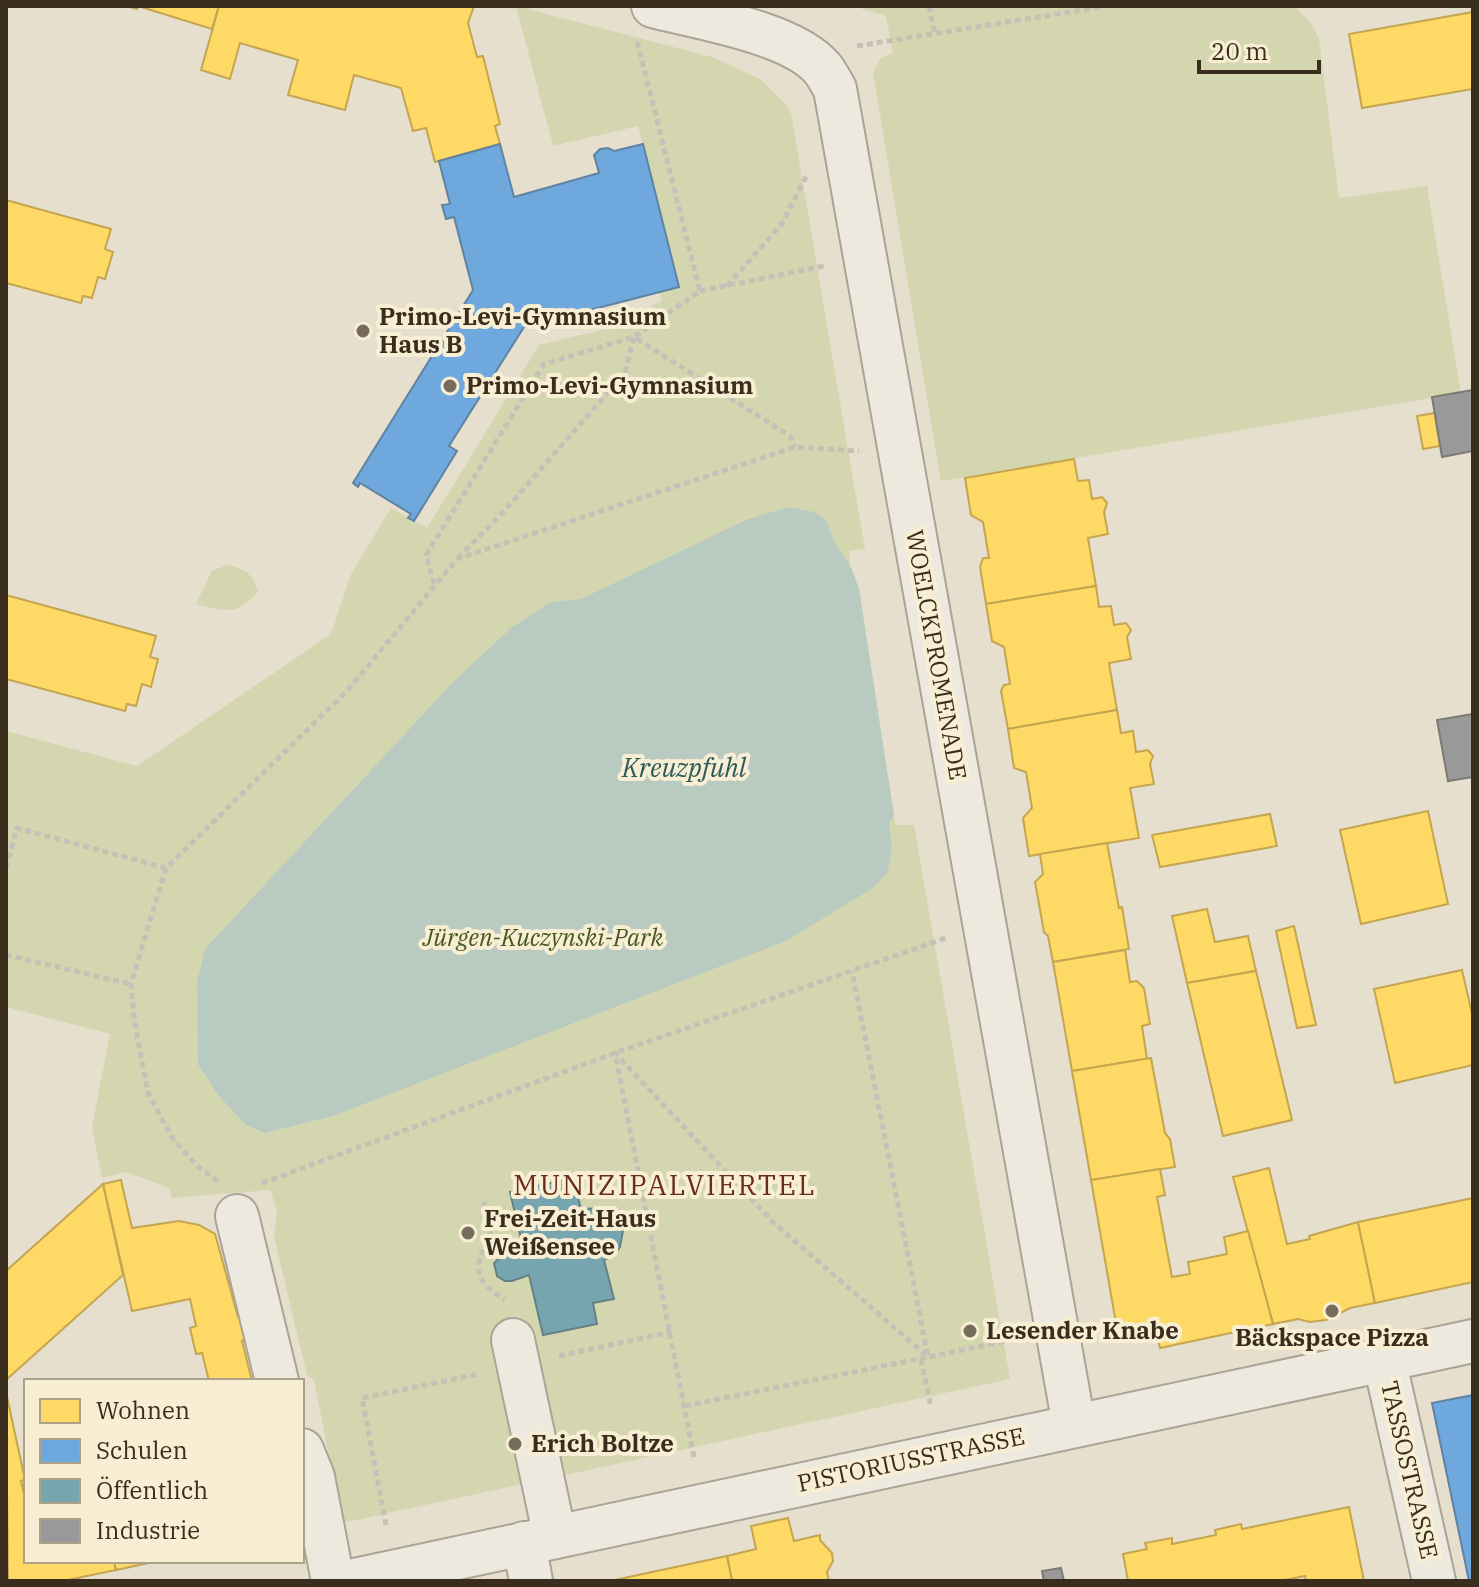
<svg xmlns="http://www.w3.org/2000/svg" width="1479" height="1587" font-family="'IBM Plex Serif',serif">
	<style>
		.green { fill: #d4d6b0 }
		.water { fill: #b9cbc1 }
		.homes { fill: #ffd966; stroke: #c4a550; stroke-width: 2 }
		.schools { fill: #6fa8dc; stroke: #5f83a3; stroke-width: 2 }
		.public { fill: #76a5af; stroke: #648184; stroke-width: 2 }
		.industry { fill: #999; stroke: #7d7974; stroke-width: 2 }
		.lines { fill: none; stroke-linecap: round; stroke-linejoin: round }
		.minor-casing { stroke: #aba496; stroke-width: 46 }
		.path { stroke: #c7c0b6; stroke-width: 5; stroke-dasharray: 6 4; stroke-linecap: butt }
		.minor { stroke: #eee9df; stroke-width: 42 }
		.poi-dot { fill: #776b5c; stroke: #f7eed3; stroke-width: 3 }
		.labels { text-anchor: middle; stroke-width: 8; stroke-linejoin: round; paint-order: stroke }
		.poi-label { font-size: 24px; font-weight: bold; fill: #3b2d1e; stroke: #f7eed3; text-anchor: start }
		.street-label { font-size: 24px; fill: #3b2d1e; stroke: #f7eed3 }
		.park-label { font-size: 24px; font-style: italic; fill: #495823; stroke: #f7eed3 }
		.water-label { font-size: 26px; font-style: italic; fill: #2c5b59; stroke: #f7eed3 }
		.quarter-label { font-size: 28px; letter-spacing: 2px; fill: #692e1b; stroke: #f7eed3 }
	</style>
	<rect width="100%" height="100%" fill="#e6dfce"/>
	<g class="green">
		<path d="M 516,6 L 712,57 L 760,79 L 786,105 L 791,113 L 865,549 L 849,551 L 850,565 L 859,589 L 895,825 L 914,825 L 1010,1379 L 342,1523 L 314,1380 L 307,1375 L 274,1237 L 277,1211 L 270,1190 L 172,1198 L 169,1188 L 126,1172 L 102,1178 L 92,1127 L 110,1034 L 6,1007 L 6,731 L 137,766 L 331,634 L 351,574 L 391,508 L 427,528 L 539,345 L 653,318 L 652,305 L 661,302 L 660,292 L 679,287 L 638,126 L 553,146 Z"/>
		<path d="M 853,6 L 1295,6 L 1313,26 L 1319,39 L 1339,198 L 1427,186 L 1461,393 L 941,481 L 873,72 L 881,58 L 893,53 L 886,16 Z"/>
		<path d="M 227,565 C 246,569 253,574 258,592 C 236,617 226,611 196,604 L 212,571 Z"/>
	</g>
	<path class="water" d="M 789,507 L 814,512 L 826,520 L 836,545 L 850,565 L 859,589 L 894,815 L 889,823 L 892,848 L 888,872 L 873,888 L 786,941 L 333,1116 L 265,1133 L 246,1125 L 218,1095 L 198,1064 L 197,982 L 205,949 L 454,681 L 511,628 L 551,602 L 581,599 L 748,519 Z"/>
	<g class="homes">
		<path d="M 126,6 L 219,6 L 212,29 L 138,6 L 137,9 Z"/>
		<path d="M 219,6 L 474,6 L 468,23 L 477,57 L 483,56 L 500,124 L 495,126 L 500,144 L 435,162 L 426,128 L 413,131 L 401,88 L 354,75 L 345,110 L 288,95 L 298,60 L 240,43 L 230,79 L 201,70 Z"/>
		<path d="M 1473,12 L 1473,89 L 1362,108 L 1349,34 Z"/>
		<path d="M 6,200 L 111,229 L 105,249 L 113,252 L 105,279 L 98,277 L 92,298 L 83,296 L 81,303 L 6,283 Z"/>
		<path d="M 1435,413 L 1440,446 L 1423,449 L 1417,416 Z"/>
		<path d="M 1074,459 L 1078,481 L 1089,480 L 1092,499 L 1102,497 L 1107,503 L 1104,512 L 1108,534 L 1088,538 L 1096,586 L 986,604 L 980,567 L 983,558 L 989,558 L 983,522 L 971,515 L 965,478 Z"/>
		<path d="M 1096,586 L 1099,607 L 1111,606 L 1114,625 L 1126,623 L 1131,630 L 1127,637 L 1131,659 L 1109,663 L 1117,710 L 1008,729 L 1001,691 L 1004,685 L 1010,684 L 1004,647 L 992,641 L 986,604 Z"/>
		<path d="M 6,595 L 156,636 L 150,657 L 158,659 L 151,687 L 142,684 L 136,706 L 127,704 L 125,711 L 6,679 Z"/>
		<path d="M 1117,710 L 1121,733 L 1133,731 L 1136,752 L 1148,750 L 1153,756 L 1150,764 L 1154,784 L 1130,788 L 1139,838 L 1029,856 L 1023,818 L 1032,808 L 1026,772 L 1014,768 L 1008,729 Z"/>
		<path d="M 1428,811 L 1448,904 L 1361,924 L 1340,830 Z"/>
		<path d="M 1270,814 L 1277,846 L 1160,867 L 1152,835 Z"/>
		<path d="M 1107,843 L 1119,908 L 1122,907 L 1129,949 L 1053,962 L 1048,936 L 1044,932 L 1035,882 L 1043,874 L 1040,854 Z"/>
		<path d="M 1207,909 L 1215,942 L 1248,936 L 1256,971 L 1187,983 L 1172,916 Z"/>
		<path d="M 1294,926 L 1316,1025 L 1297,1028 L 1276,931 Z"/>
		<path d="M 1125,950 L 1130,982 L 1137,981 L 1144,988 L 1150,1024 L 1142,1026 L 1147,1059 L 1072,1071 L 1053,962 Z"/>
		<path d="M 1462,970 L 1473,1018 L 1473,1065 L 1395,1083 L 1374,989 Z"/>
		<path d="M 1256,971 L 1292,1120 L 1223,1136 L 1187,983 Z"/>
		<path d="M 1151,1058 L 1165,1133 L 1170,1139 L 1175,1167 L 1091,1180 L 1072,1071 Z"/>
		<path d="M 1269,1168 L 1287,1244 L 1310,1239 L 1309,1236 L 1358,1222 L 1375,1303 L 1350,1308 L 1326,1320 L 1310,1322 L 1298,1319 L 1273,1324 L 1233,1177 Z"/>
		<path d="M 1160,1169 L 1165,1195 L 1157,1197 L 1172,1277 L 1190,1274 L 1188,1262 L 1227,1254 L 1224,1237 L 1248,1231 L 1273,1324 L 1160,1348 L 1154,1322 L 1117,1329 L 1091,1180 Z"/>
		<path d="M 121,1180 L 132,1228 L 179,1221 L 199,1225 L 215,1234 L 238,1317 L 243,1316 L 249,1339 L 242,1341 L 252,1381 L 209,1381 L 202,1353 L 196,1354 L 190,1328 L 196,1326 L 190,1299 L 132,1311 L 103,1184 Z"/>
		<path d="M 103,1184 L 123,1275 L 6,1380 L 6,1271 Z"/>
		<path d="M 1473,1198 L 1473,1282 L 1375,1303 L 1358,1222 Z"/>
		<path d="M 6,1392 L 25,1480 L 21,1481 L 26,1503 L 26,1561 L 114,1561 L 116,1570 L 63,1581 L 8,1581 Z"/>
		<path d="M 1349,1507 L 1364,1581 L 1306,1581 L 1305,1576 L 1280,1581 L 1128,1581 L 1123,1554 L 1147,1549 L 1145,1543 L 1172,1538 L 1172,1544 L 1216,1535 L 1215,1530 L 1241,1524 L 1242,1529 Z"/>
		<path d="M 788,1518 L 794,1541 L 820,1535 L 820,1540 L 832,1553 L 833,1561 L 827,1572 L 829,1581 L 732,1581 L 727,1556 L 756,1549 L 751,1526 Z"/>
		<path d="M 727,1556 L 732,1581 L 610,1581 Z"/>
		<path d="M 114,1561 L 158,1561 L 116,1570 Z"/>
	</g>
	<g class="schools">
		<path d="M 500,144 L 514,197 L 599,173 L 594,155 L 600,149 L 608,148 L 614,151 L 643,144 L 679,287 L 524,327 L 449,446 L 457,451 L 414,521 L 408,518 L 411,514 L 360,483 L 358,487 L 353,483 L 473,290 L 454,217 L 446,219 L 442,205 L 450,204 L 439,161 Z"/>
		<path d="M 1473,1395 L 1473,1581 L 1469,1581 L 1432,1403 Z"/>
	</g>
	<path class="public" d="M 573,1178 L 581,1209 L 604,1208 L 613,1212 L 624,1225 L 620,1247 L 614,1255 L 604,1260 L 614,1299 L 593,1303 L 597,1324 L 543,1335 L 529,1275 L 512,1281 L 505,1281 L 497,1276 L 494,1263 L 504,1254 L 524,1252 L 510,1192 Z"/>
	<g class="industry">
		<path d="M 1473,390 L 1473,451 L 1442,457 L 1432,397 Z"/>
		<path d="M 1473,714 L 1473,777 L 1448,781 L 1437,720 Z"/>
		<path d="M 1061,1568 L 1064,1581 L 1044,1581 L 1042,1571 Z"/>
	</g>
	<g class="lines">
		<defs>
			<g id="minor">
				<path d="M 653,6 C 698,18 791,32 822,68 C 827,74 831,82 835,89 L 1074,1425"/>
				<path d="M 237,1216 L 277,1381"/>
				<path d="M 513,1340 L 555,1537"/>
				<path d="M 1384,1359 L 1434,1581"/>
				<path d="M 302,1450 L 313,1477 L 333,1581"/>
				<path d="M 524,1543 L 531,1581"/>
				<path d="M 350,1581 L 1473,1341"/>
			</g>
		</defs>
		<use href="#minor" class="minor-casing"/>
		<g class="path">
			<path d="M 929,6 L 935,35"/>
			<path d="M 857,46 L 1107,6"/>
			<path d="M 727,286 L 781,225 L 807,175"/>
			<path d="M 700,291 L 824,266"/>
			<path d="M 458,558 L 504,511 L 625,373 L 634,337 L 790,436 L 795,447"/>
			<path d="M 434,584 L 426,555 L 544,364 L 634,337 L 700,291 L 637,41"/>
			<path d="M 6,868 L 17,828 L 166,868"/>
			<path d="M 6,955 L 131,984"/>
			<path d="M 218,1181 L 197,1166 L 173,1139 L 148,1093 L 135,1024 L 131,984 L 166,868 L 347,691 L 457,559 L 795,447 L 859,451"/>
			<path d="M 262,1183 L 615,1053 L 946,938"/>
			<path d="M 484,1202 L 491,1236 C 471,1267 475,1281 505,1300"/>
			<path d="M 559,1356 L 671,1332"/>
			<path d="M 921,1359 L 931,1407"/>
			<path d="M 685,1406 L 928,1357 L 852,971"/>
			<path d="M 694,1457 L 615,1053 L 774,1223 L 928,1357 L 1012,1340"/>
			<path d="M 386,1525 L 362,1398 L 479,1374"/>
		</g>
		<use href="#minor" class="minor"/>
	</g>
	<g class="poi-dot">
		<circle cx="363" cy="331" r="8"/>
		<circle cx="450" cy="386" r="8"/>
		<circle cx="468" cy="1233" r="8"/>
		<circle cx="1332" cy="1311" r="8"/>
		<circle cx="970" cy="1331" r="8"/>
		<circle cx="515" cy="1444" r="8"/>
	</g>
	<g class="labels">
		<g class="poi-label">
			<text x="379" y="325">Primo-Levi-Gymnasium<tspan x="379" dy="28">Haus B</tspan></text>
			<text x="466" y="394">Primo-Levi-Gymnasium</text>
			<text x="484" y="1227">Frei-Zeit-Haus<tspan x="484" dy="28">Weißensee</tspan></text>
			<text x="986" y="1339">Lesender Knabe</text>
			<text x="1332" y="1346" text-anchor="middle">Bäckspace Pizza</text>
			<text x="531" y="1452">Erich Boltze</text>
		</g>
		<g class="street-label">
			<text transform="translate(936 655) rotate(80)" y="8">WOELCKPROMENADE</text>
			<text transform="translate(911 1460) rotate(-12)" y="8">PISTORIUSSTRASSE</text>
			<text transform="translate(1409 1470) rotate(77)" y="8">TASSOSTRASSE</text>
		</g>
		<g class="park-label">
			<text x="543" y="946">Jürgen-Kuczynski-Park</text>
		</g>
		<g class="water-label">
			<text x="684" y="777">Kreuzpfuhl</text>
		</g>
		<g class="quarter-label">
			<text x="665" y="1195">MUNIZIPALVIERTEL</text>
		</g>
	</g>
	<rect width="1479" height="1587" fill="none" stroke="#3b2d1e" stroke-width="16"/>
	<rect x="24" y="1379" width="280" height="184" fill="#f7eed3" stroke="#aca18b" stroke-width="2"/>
	<rect x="40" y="1399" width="40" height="24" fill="#ffd966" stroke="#aca18b" stroke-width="2"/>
	<text x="96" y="1419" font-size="24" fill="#3b2d1e">Wohnen</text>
	<rect x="40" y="1439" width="40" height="24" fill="#6fa8dc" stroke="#aca18b" stroke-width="2"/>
	<text x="96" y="1459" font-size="24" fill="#3b2d1e">Schulen</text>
	<rect x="40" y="1479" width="40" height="24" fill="#76a5af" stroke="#aca18b" stroke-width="2"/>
	<text x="96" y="1499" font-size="24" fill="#3b2d1e">Öffentlich</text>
	<rect x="40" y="1519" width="40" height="24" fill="#999999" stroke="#aca18b" stroke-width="2"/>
	<text x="96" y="1539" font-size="24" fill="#3b2d1e">Industrie</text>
	<path d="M1199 60v12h120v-12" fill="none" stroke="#3b2d1e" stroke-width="4"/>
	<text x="1211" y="60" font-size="24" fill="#3b2d1e" stroke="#f7eed3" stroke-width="6" paint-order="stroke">20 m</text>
</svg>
